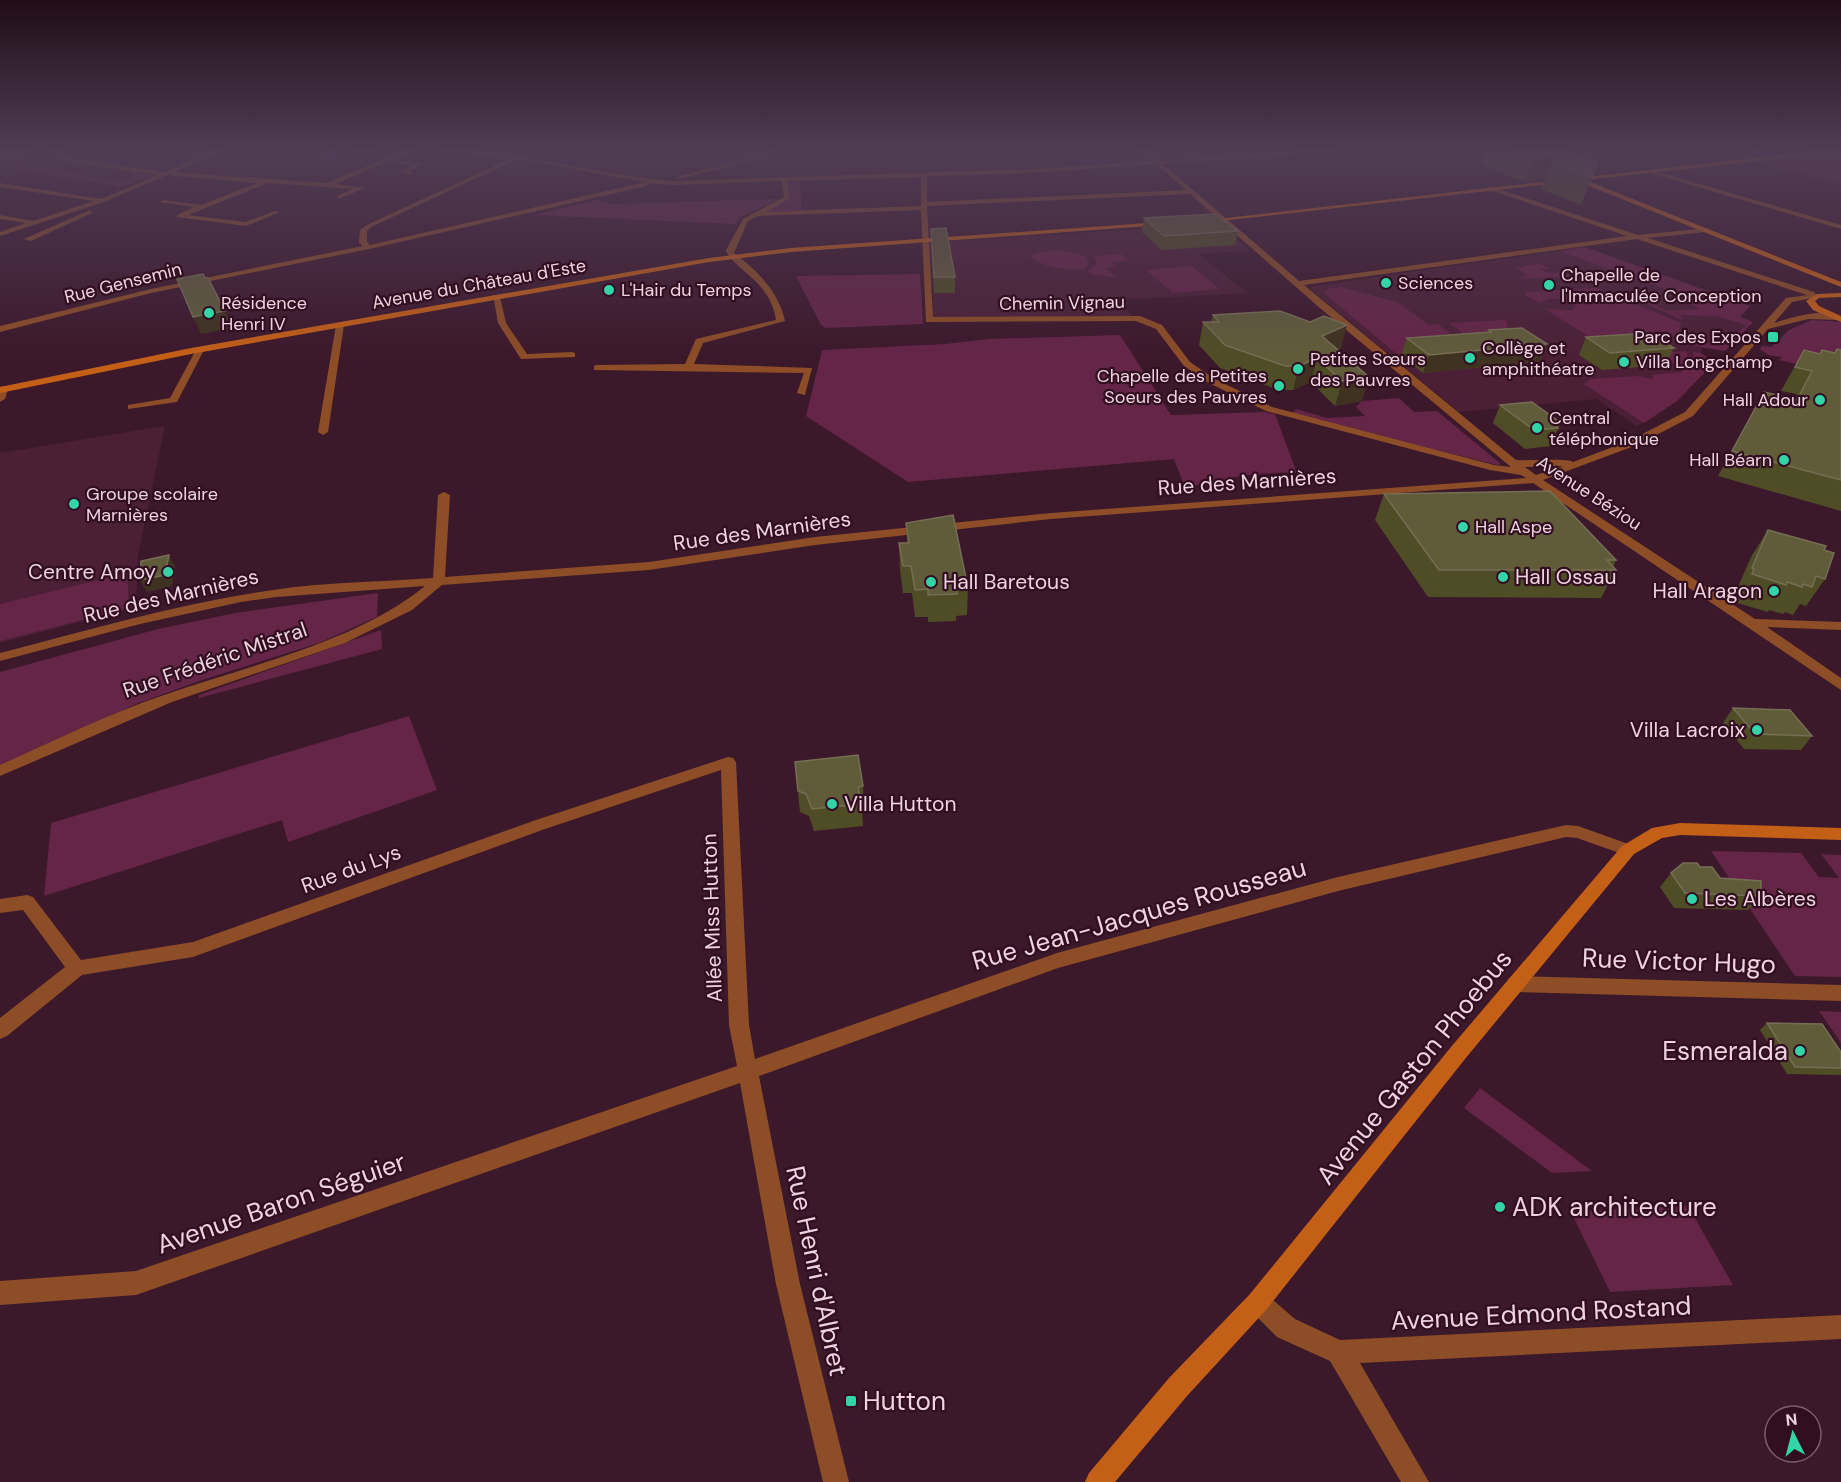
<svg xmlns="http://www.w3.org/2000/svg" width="1841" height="1482" font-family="'DM Sans',sans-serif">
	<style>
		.built { fill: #4b2036 }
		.green { fill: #642547 }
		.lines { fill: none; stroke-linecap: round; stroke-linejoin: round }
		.street { fill: #8c4d27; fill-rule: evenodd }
		.secondary { fill: #c45f17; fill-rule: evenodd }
		.wall { fill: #4f4d26 }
		.shaded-wall { fill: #403220 }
		.building { fill: #605c3a; stroke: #766e54; stroke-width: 1.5 }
		.poi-dot { fill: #32d4a8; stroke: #320e21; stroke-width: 2 }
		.labels { text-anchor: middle; stroke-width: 4.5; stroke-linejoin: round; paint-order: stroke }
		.far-poi-label { font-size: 18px; fill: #edd4df; stroke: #320e21; text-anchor: start }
		.far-street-label { font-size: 18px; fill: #edd4df; stroke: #320e21 }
		.street-label { font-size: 21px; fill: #edd4df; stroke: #320e21 }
		.poi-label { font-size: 21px; fill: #edd4df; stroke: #320e21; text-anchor: start }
		.near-street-label { font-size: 26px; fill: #edd4df; stroke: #320e21 }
		.near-poi-label { font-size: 26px; fill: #edd4df; stroke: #320e21; text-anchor: start }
	</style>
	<rect width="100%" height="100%" fill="#3c182b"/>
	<g class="built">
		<path d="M 1223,227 L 1250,251 L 1198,254 L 1248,293 L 1119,300 L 1132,316 L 932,318 L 933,293 L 927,243 L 1158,228 Z"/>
		<path d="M 1559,251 L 1753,322 L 1725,351 L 1702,348 L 1701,353 L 1715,362 L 1677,401 L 1637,426 L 1596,399 L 1459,412 L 1310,289 L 1313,286 Z"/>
		<path d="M 165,426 L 138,555 L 136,607 L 0,643 L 0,453 Z"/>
	</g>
	<g class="green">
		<path d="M 0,148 L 41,148 L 19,154 L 31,164 L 55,161 L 59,162 L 53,164 L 62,166 L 53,169 L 86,174 L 85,176 L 117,180 L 134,176 L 127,174 L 132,172 L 154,176 L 122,187 L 23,171 L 0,160 Z"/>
		<path d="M 335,148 L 393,148 L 400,149 L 382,150 L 372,154 L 345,150 L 334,155 L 347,158 L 369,155 L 352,159 L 315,156 Z"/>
		<path d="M 1841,152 L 1841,184 L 1756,162 Z"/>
		<path d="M 790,182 L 800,182 L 802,211 L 764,212 L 788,199 Z"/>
		<path d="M 778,199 L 739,218 L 736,224 L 534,215 L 597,200 L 613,204 Z"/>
		<path d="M 1585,247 L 1750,306 L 1740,317 L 1753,322 L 1725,351 L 1685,344 L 1681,340 L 1685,339 C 1696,347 1717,342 1731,341 L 1746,325 L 1717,316 L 1679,315 L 1683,319 L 1680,319 L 1640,301 L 1652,303 L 1666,311 L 1700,309 L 1681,299 L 1686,297 L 1559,251 Z"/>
		<path d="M 1062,250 L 1086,256 L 1088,265 L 1085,269 C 1069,272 1042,267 1029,256 L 1039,252 Z"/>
		<path d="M 1122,254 L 1129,261 L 1112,262 L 1117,267 L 1106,268 L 1117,278 L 1091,274 L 1087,271 L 1097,264 L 1094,256 Z"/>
		<path d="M 1535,264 L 1544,265 L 1551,269 L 1540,269 C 1549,276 1561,270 1571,276 L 1524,279 L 1520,277 L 1529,276 L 1516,268 Z"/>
		<path d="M 1191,266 L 1220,289 L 1173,293 L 1146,270 Z"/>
		<path d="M 920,274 L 923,324 L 826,328 L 821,325 L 796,276 Z"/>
		<path d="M 1341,287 L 1397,302 L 1429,325 L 1437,324 L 1473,349 L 1398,355 L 1324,293 L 1328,289 Z"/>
		<path d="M 1597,288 L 1610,295 L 1620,294 L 1631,302 L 1681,323 L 1679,334 L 1660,341 L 1604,346 L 1545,309 L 1572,310 L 1576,306 C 1566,300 1550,295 1540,303 L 1526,296 L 1525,292 Z"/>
		<path d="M 1504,320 L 1507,322 L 1507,336 L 1479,345 L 1449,323 Z"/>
		<path d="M 1812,320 L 1841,322 L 1841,373 L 1783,361 L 1779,360 L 1782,357 L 1768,355 L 1760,349 L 1762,346 L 1771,347 L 1789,330 Z"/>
		<path d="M 1120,335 L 1171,415 L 1264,412 L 1275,414 L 1297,473 C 1258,471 1222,479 1185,488 L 1174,459 L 908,482 L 806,416 L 822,350 L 945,344 L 989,339 Z"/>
		<path d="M 1686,351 L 1688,356 L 1694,357 L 1693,352 L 1700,353 L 1715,362 L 1677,401 L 1644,423 L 1584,384 L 1591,379 L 1639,376 L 1652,379 L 1654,377 L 1652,375 L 1682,372 L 1682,369 L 1656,353 Z"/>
		<path d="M 1399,398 L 1414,412 L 1437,411 L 1501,464 L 1497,465 L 1292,414 L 1296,409 L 1327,418 L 1365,416 L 1356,407 L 1362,401 Z"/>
		<path d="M 127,573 L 129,608 L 0,641 L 0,604 Z"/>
		<path d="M 378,593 L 377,617 L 319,643 L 199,681 L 136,704 L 0,766 L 0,672 L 158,629 L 235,613 Z"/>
		<path d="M 381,630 L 382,649 L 199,698 L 199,695 Z"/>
		<path d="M 409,716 L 437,790 L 288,842 L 282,820 L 44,896 L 51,823 Z"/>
		<path d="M 1711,851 L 1801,853 L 1819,877 L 1839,878 L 1821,854 L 1841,855 L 1841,977 L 1795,976 Z"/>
		<path d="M 1819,1011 L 1841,1012 L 1841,1043 Z"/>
		<path d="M 1480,1088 L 1592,1171 L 1552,1173 L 1464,1108 Z"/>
		<path d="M 1688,1206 L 1733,1285 L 1610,1292 L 1571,1212 Z"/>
	</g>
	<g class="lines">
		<g class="street">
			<path d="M 49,148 L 54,148 L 69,158 L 165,172 L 220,148 L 228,148 L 174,172 L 326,183 L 409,148 L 417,148 L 392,160 L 424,164 L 410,171 L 412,173 L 409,175 L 400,172 L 413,165 L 386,162 L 336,184 L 365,188 L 339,199 L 337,196 L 353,189 L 268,183 L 188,215 L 245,222 L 275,211 L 280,212 L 246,226 L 177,217 L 177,215 L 194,207 L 160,202 L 163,200 L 201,205 L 257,183 L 167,175 L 104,202 L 0,236 L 0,232 L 26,223 L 0,219 L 0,215 L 33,221 L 94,201 L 0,187 L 0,183 L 101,199 L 158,175 L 67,162 Z"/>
			<path d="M 421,148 C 506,148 587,173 671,181 L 1032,169 L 1152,161 L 1138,148 L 1145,148 L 1159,161 L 1340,148 L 1372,148 L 1163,164 L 1299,281 L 1627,236 L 1487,189 L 1489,186 L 1638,235 L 1708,228 L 1705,232 L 1648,238 L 1814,292 L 1818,297 L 1792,302 L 1774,323 C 1790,318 1827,306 1841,317 L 1837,320 L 1808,319 L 1768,329 L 1693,416 L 1637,445 L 1543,480 L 1755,619 L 1841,622 L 1841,630 L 1767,627 L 1841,678 L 1841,690 L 1533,483 L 1051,519 L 815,545 L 649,570 L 442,585 L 412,610 L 345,643 L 172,702 L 0,776 L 0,765 C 54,741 108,714 164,695 C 249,665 355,643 425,586 L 276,597 L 241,602 L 140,624 L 0,661 L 0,653 C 90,630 180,603 273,590 C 325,582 380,582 433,578 L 438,495 L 444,492 L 450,495 L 445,577 L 649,562 L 815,537 L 1051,513 L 1526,478 L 1521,475 L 1490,470 L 1266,411 L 1209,383 L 1184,366 L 1156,329 L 1136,321 L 926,322 L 921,210 L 758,216 L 748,221 L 734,253 C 757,270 779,292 785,321 L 703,343 L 694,364 L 812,368 L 805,395 L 797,393 L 804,373 L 594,370 L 594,366 L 597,365 L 685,364 L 696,339 L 776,320 C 774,306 768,295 759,285 C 752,276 727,259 726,250 L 743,219 L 784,197 L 782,181 L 671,185 L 649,183 L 647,186 L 369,249 L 151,293 L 0,332 L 0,326 L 151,289 L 363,246 L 359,243 L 360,230 L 367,225 L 511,158 ZM 518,159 L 645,182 L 370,245 L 367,242 L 367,231 L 371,227 ZM 1156,164 L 1186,190 L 927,202 L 927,176 L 1032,173 ZM 921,177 L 921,206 L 766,212 L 789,199 L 788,181 ZM 1190,194 L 1321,309 L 1511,467 L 1494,465 L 1272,407 L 1215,379 L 1190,362 L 1162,325 L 1140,316 L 933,317 L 927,206 ZM 1637,239 L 1807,295 L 1786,298 L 1685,412 L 1629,441 L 1573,462 C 1568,458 1527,461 1516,460 L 1304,285 ZM 1563,466 L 1536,475 L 1525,467 Z"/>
			<path d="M 774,148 L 782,148 L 758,159 L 679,179 L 676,177 L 754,157 Z"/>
			<path d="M 1742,148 L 1752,148 L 1780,157 L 1777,159 Z"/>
			<path d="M 1652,170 L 1841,225 L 1841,229 L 1650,173 Z"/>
			<path d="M 90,210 L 92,213 L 31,241 L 24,239 Z"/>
			<path d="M 493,295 L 500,297 L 506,323 L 527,354 L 572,352 L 575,353 L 575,357 L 521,359 L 498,323 Z"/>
			<path d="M 340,322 L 344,325 L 328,432 L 323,435 L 318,432 L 336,325 Z"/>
			<path d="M 197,348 L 204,350 L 177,402 L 128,409 L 128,405 L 170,398 Z"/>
			<path d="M 3,386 L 8,389 L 5,399 L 0,402 L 0,387 Z"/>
			<path d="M 728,757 L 733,758 L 736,762 L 749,1025 L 755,1059 L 1057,953 L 1338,877 L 1566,825 L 1578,826 L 1634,846 L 1636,850 L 1634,854 L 1628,856 L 1577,838 L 1566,837 L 1338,891 L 1058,968 L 759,1076 L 800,1284 L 849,1482 L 823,1482 L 776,1284 L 740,1083 L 136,1295 L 0,1305 L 0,1281 L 136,1271 L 737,1066 L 729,1025 L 721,770 L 545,829 L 193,957 L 82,975 L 7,1036 L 0,1039 L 0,1018 L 65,967 L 23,910 L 0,913 L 0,899 L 27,895 L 33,897 L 81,960 L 193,942 L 533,821 Z"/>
			<path d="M 1516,976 L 1841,985 L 1841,1001 L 1516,992 L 1509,990 L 1507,984 L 1509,978 Z"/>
			<path d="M 1258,1290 L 1266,1294 L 1295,1319 L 1340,1340 L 1841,1315 L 1841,1339 L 1360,1363 L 1429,1482 L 1401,1482 L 1330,1361 L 1277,1337 L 1250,1310 L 1246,1302 L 1250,1294 Z"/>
		</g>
		<g class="secondary">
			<path d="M 1841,148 L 1841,152 L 1585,180 L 1841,282 L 1841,287 L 1577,181 L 1203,223 L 1200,221 Z"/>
			<path d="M 1161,222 L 1163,225 L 791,252 L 709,262 L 191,354 L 0,393 L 0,387 L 191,348 L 709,258 L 791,248 Z"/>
			<path d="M 1841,293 L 1841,297 L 1819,298 L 1815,301 L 1819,306 L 1841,316 L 1841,322 L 1813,310 L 1806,301 L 1817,294 Z"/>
			<path d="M 1680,823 L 1841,828 L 1841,840 L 1680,835 L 1662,838 L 1634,854 L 1465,1059 L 1266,1310 L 1187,1396 L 1115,1482 L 1085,1482 L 1089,1473 L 1169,1378 L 1250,1294 L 1451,1047 L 1622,846 L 1652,828 Z"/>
		</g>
	</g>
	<g class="wall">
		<path d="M 1487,148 L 1558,148 L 1565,161 L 1598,163 L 1581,205 L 1541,189 L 1545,180 L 1525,182 L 1481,165 Z"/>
		<path d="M 1144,218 L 1238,231 L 1235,245 L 1162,250 L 1142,232 Z"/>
		<path d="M 931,229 L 955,277 L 955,293 L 934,293 Z"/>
		<path d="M 1213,315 L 1341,348 L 1337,350 L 1362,401 L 1335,406 L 1311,382 L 1293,390 L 1279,390 L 1220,368 L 1199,345 L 1203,322 L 1211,322 Z"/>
		<path d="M 1489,330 L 1547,344 L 1540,361 L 1423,373 L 1401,355 L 1407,338 L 1488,332 Z"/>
		<path d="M 1586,337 L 1674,348 L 1665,365 L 1602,370 L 1579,355 Z"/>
		<path d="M 1837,349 L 1841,350 L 1841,511 L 1718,476 L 1764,392 L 1795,399 L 1797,394 L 1781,391 L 1804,350 L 1820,354 L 1822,350 L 1835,353 Z"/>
		<path d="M 1500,405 L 1561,423 L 1550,446 L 1525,449 L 1493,423 Z"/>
		<path d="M 1384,494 L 1616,560 L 1613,567 L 1616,570 L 1601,598 L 1428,597 L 1375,520 Z"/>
		<path d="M 906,523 L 968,588 L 967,615 L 956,616 L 956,621 L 928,622 L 928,617 L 915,617 L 912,593 L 903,593 L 900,570 L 899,543 L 907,543 Z"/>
		<path d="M 1768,530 L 1824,550 L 1825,579 L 1806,606 L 1800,604 L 1793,615 L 1785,612 L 1783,614 L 1769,610 L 1768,612 L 1734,602 L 1736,597 L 1734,596 L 1751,557 Z"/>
		<path d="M 1733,708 L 1812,736 L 1801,750 L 1744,749 L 1723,723 Z"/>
		<path d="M 795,762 L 863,786 L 864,808 L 862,808 L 863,826 L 814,831 L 809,816 L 800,812 Z"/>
		<path d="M 1700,867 L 1720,878 L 1761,896 L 1748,910 L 1674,908 L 1660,887 L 1671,873 Z"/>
		<path d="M 1767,1023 L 1841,1052 L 1841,1075 L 1787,1074 L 1760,1030 Z"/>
	</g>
	<g class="shaded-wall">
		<path d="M 1569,152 L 1563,167 L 1551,162 L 1545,180 L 1525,182 L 1535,156 Z"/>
		<path d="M 225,311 L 232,328 L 201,334 L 193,317 Z"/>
		<path d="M 1347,325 L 1341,348 L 1317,359 L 1311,382 L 1293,390 L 1299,366 L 1322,336 Z"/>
		<path d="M 1547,344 L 1540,361 L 1423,373 L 1429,355 Z"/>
		<path d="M 1369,377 L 1362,401 L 1335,406 L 1342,381 Z"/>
		<path d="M 169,555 L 175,566 L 172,586 L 147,592 L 140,580 Z"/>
	</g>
	<g class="building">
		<path d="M 1514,148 L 1558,148 L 1569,152 L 1535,156 Z"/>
		<path d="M 1585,158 L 1598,163 L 1592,177 L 1551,162 Z"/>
		<path d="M 1215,214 L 1238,231 L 1164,236 L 1144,218 Z"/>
		<path d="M 946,228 L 955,277 L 934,277 L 931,229 Z"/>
		<path d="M 203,274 L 205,278 L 208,278 L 225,311 L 193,317 L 177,279 Z"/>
		<path d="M 1280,311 L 1310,322 L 1324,316 L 1347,325 L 1322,336 L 1369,377 L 1342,381 L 1317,358 L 1299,366 L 1285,366 L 1225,345 L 1203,322 L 1219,322 L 1213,315 Z"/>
		<path d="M 1522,328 L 1547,344 L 1429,355 L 1407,338 L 1491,332 L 1489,330 Z"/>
		<path d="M 1648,333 L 1674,348 L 1610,353 L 1586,337 Z"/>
		<path d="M 1837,349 L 1841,350 L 1841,480 L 1732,451 L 1764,392 L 1797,400 L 1812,371 L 1795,367 L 1804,350 L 1820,354 L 1822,350 L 1835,353 Z"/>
		<path d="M 1532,402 L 1561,423 L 1552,423 L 1558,428 L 1534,430 L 1500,405 Z"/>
		<path d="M 1550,491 L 1616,560 L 1607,560 L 1616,570 L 1439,570 L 1384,494 Z"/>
		<path d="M 953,515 L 968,588 L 956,588 L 957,594 L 928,595 L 928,589 L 915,590 L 911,566 L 903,566 L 899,543 L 909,543 L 906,523 Z"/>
		<path d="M 1768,530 L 1826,546 L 1824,550 L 1834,553 L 1825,579 L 1816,576 L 1812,587 L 1803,584 L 1802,587 L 1787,582 L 1786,585 L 1752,574 L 1754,569 L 1752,568 Z"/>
		<path d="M 169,555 L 165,575 L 140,580 L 141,561 Z"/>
		<path d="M 1733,708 L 1790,710 L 1812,736 L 1755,734 Z"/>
		<path d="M 858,755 L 863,786 L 858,787 L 861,804 L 812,809 L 806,794 L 798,791 L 795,762 Z"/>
		<path d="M 1683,863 L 1697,863 L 1700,867 L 1712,867 L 1720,878 L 1761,881 L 1761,896 L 1685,893 L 1671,873 Z"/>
		<path d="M 1767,1023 L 1822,1024 L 1841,1052 L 1841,1068 L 1795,1067 Z"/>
	</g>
	<linearGradient id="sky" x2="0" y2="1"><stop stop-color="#210d18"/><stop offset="0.42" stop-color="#503d55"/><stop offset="1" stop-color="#503d55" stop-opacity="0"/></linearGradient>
	<rect width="1841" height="356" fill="url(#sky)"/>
	<g class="poi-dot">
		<circle cx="1386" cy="283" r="6"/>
		<circle cx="1549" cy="285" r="6"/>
		<circle cx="609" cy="290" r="6"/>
		<circle cx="209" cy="313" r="6"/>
		<rect x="1767" y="331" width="12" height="12" rx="3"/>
		<circle cx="1470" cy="358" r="6"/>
		<circle cx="1624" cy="362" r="6"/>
		<circle cx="1298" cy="369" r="6"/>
		<circle cx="1279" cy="386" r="6"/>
		<circle cx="1820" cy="400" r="6"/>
		<circle cx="1537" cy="428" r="6"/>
		<circle cx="1784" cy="460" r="6"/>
		<circle cx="74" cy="504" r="6"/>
		<circle cx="1463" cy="527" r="6"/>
		<circle cx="168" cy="572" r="6"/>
		<circle cx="1503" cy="577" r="6"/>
		<circle cx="931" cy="582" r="6"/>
		<circle cx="1774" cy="591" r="6"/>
		<circle cx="1757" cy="730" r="6"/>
		<circle cx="832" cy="804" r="6"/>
		<circle cx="1692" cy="899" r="6"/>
		<circle cx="1800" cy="1051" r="6"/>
		<circle cx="1500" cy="1207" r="6"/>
		<rect x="845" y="1395" width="12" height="12" rx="3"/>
	</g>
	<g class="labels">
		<g class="far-poi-label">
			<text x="1561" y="281">Chapelle de<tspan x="1561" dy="21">l'Immaculée Conception</tspan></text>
			<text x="1398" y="289">Sciences</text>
			<text x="621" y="296">L'Hair du Temps</text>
			<text x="221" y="309">Résidence<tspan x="221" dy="21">Henri IV</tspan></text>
			<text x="1761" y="343" text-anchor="end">Parc des Expos</text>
			<text x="1482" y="354">Collège et<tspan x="1482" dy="21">amphithéatre</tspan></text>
			<text x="1310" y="365">Petites Sœurs<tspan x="1310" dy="21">des Pauvres</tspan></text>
			<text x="1636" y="368">Villa Longchamp</text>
			<text x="1267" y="382" text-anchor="end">Chapelle des Petites<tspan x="1267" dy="21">Soeurs des Pauvres</tspan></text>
			<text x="1808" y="406" text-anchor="end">Hall Adour</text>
			<text x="1549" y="424">Central<tspan x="1549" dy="21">téléphonique</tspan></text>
			<text x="1772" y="466" text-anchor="end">Hall Béarn</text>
			<text x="86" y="500">Groupe scolaire<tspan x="86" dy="21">Marnières</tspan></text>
			<text x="1475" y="533">Hall Aspe</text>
		</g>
		<g class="far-street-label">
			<text transform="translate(123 283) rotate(-14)" y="6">Rue Gensemin</text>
			<text transform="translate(479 284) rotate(-10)" y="6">Avenue du Château d'Este</text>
			<text transform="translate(1062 303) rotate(-1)" y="6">Chemin Vignau</text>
			<text transform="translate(1589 493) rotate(33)" y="6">Avenue Béziou</text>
		</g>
		<g class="street-label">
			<text transform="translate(1247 482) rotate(-4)" y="7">Rue des Marnières</text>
			<text transform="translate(762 531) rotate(-8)" y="7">Rue des Marnières</text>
			<text transform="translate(171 596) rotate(-13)" y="7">Rue des Marnières</text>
			<text transform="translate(215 660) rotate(-19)" y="7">Rue Frédéric Mistral</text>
			<text transform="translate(351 869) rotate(-20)" y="7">Rue du Lys</text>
			<text transform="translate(712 918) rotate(-92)" y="7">Allée Miss Hutton</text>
		</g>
		<g class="poi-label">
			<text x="156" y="579" text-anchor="end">Centre Amoy</text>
			<text x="1515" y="584">Hall Ossau</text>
			<text x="943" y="589">Hall Baretous</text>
			<text x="1762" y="598" text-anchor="end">Hall Aragon</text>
			<text x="1745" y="737" text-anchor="end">Villa Lacroix</text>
			<text x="844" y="811">Villa Hutton</text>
			<text x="1704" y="906">Les Albères</text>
		</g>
		<g class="near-street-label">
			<text transform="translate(1139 914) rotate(-16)" y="9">Rue Jean-Jacques Rousseau</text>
			<text transform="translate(1679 961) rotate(2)" y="9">Rue Victor Hugo</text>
			<text transform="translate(1414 1067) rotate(-51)" y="9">Avenue Gaston Phoebus</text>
			<text transform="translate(281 1203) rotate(-19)" y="9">Avenue Baron Séguier</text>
			<text transform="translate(817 1271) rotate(78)" y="9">Rue Henri d'Albret</text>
			<text transform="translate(1541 1313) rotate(-3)" y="9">Avenue Edmond Rostand</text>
		</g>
		<g class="near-poi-label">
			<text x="1788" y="1060" text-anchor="end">Esmeralda</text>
			<text x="1512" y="1216">ADK architecture</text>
			<text x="863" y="1410">Hutton</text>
		</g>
	</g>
	<g transform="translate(1793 1434) rotate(354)"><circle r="28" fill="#320e21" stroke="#7d5d6d" stroke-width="1.5"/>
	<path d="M0-4.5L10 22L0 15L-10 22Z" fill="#32d4a8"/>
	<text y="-9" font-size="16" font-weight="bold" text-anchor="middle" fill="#edd4df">N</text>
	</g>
</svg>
